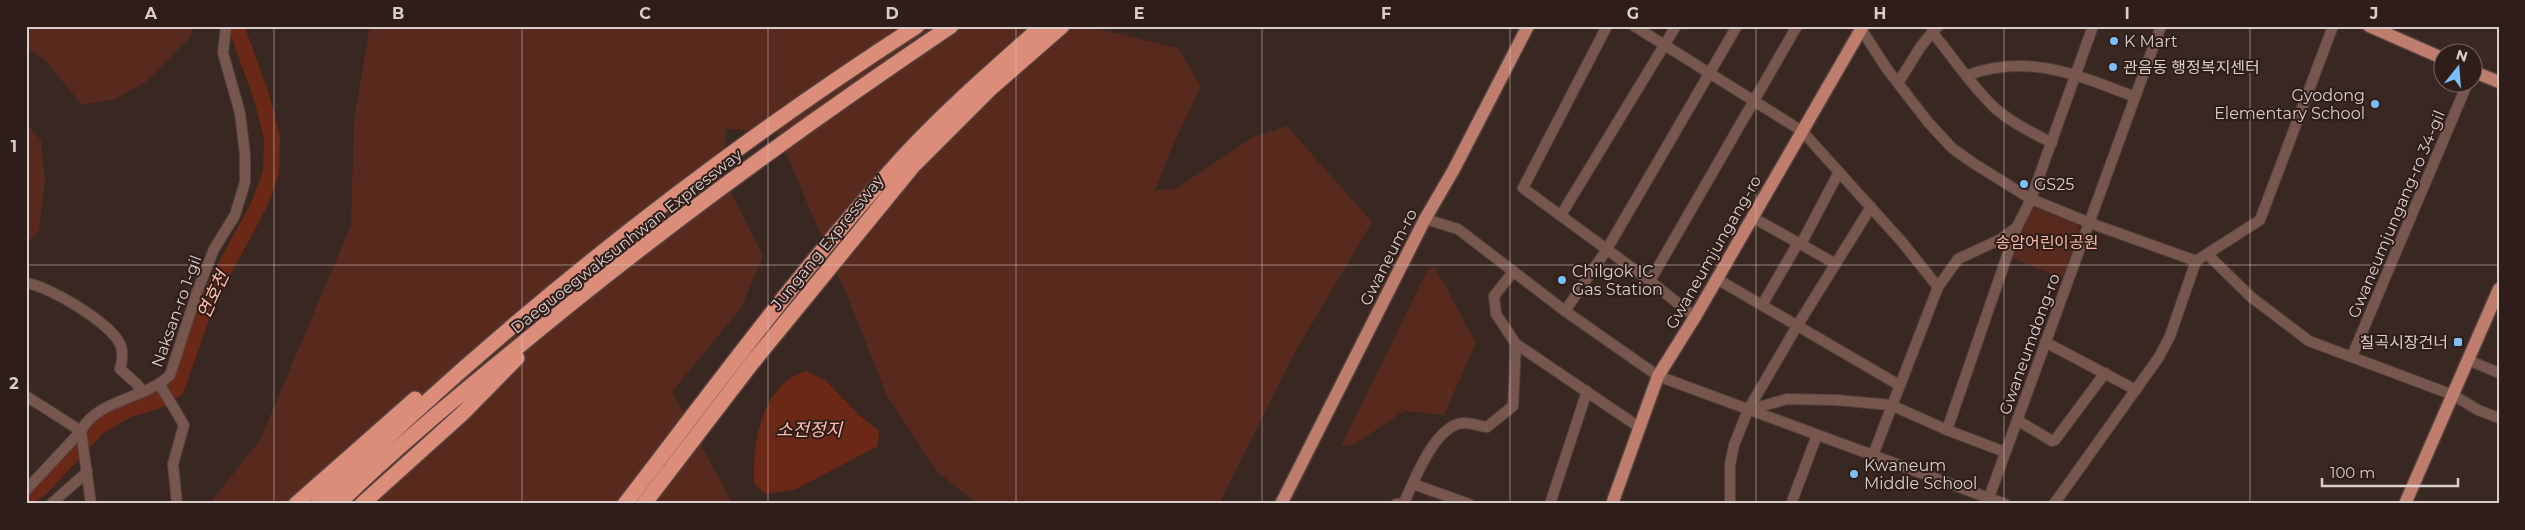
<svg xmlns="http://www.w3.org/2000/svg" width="2525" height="530" font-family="Montserrat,'Noto Sans KR',sans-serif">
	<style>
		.green { fill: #58291d }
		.water { fill: #6c2817 }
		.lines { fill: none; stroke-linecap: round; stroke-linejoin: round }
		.river { stroke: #6c2817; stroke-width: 16 }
		.minor-casing { stroke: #53423d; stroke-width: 12 }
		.major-casing { stroke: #53423d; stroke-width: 15 }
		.highway-casing { stroke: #53423d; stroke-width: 18 }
		.minor { stroke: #77564e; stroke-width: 10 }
		.major { stroke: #bf7e6d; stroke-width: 12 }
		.highway { stroke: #dc8d79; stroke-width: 15 }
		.grid { fill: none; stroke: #dacecb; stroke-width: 1; stroke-opacity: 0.55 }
		.poi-dot { fill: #7abff8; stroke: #2f1d19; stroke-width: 2 }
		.labels { text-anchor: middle; stroke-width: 4; stroke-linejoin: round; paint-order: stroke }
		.poi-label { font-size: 16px; fill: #dacecb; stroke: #2f1d19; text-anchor: start }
		.street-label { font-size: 16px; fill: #dacecb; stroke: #2f1d19 }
		.park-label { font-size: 16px; fill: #f8b8a7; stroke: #2f1d19 }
		.water-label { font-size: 18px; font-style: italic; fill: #ffbead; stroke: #2f1d19 }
		.neatline { fill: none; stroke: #dacecb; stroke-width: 2 }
		.grid-label { font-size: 16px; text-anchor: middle; font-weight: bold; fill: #dacecb }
	</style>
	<rect width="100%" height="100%" fill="#392722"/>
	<g class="green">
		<path d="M 26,26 L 192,26 L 191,36 L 146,82 L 115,99 L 82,105 L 45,60 L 26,47 Z"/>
		<path d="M 370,26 L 1085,26 L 1178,48 L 1201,86 L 1172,147 L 1155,191 L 1177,188 L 1253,137 L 1287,126 L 1372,222 L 1293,356 L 1219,504 L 978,504 L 937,472 L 886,394 L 856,317 L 777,132 L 726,129 L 723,176 L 763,256 L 741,308 L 672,392 L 733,504 L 209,504 L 260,440 L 351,225 L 354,120 Z"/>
		<path d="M 26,124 L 41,140 L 45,181 L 39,231 L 26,243 Z"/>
		<path d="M 2033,207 L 2077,224 L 2080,232 L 2062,278 L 2012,258 L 2026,219 Z"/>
		<path d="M 1435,267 L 1476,343 L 1444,415 L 1404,411 L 1355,444 L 1341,446 L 1427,271 Z"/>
	</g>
	<path class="water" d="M 806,371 L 825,380 L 859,415 L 879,431 L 878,446 L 796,489 L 766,494 L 754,483 C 752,443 762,384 806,371 Z"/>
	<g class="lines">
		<path class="river" d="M 26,498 L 41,488 L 98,427 L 129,409 L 156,401 L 176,389 L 207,301 L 259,205 L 271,172 L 272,137 L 261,95 L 238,32 L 234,26"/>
		<defs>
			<g id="minor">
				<path d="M 1607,26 L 1523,188 L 1650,281 L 1695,317"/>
				<path d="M 1634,26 L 1802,131 L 1902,242 L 1938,287"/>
				<path d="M 1861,29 L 1887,69 L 1928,122 L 1952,148 L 1973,163 L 2031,199 L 2090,223 L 2196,261"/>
				<path d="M 1932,32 C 1953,57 1972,87 1996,109 C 2012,123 2033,133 2052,143"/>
				<path d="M 1968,75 C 2028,53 2078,75 2135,97"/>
				<path d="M 1898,83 L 1921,46 L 1938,26"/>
				<path d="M 1561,215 L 1676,26"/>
				<path d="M 1752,217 L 1836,264"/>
				<path d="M 1425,219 L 1458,229 L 1565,311 L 1658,376 L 2005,504"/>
				<path d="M 1801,244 L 1839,172"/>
				<path d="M 2208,255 L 2251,297 L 2309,341 L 2453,395 L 2478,410 L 2499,418"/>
				<path d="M 1717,279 L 1899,385"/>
				<path d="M 1650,281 L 1797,26"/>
				<path d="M 26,283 C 49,286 113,324 121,346 C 123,353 122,362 120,369 L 137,384 L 142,392"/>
				<path d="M 1762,305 L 1798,243"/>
				<path d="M 1565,311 L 1607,249 L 1737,26"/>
				<path d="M 2045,342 L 2136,390"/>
				<path d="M 1516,344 L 1639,427"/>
				<path d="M 2352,356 L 2468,82"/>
				<path d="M 2468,360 L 2499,373"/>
				<path d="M 160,385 L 184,425 L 173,464 L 177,504"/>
				<path d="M 26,396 L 81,431"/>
				<path d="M 1748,410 L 1787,399 L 1836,400 L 1891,405 L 1947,430 L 2005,452"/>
				<path d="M 2017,420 L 2052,441 L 2055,440 L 2105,373"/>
				<path d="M 1947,430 L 2017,227"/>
				<path d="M 1873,455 L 1938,287 L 1958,259 L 2001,239 L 2017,227 L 2031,199 L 2093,26"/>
				<path d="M 1413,484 L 1469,504"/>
				<path d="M 26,490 L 81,431"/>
				<path d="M 1987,503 L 2161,26"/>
				<path d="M 51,504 L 87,472"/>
				<path d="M 91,504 L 81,431 C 97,399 146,399 170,375 L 197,292 L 214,249 L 235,215 L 245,182 L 245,155 L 240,113 L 223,53 L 226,26"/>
				<path d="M 1396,504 L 1404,503 C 1414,481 1435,424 1464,423 C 1471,423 1480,426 1487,427 L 1513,406 L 1516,344 L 1496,314 L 1494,296 L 1513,272"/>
				<path d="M 1550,504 L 1587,391"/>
				<path d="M 1730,504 L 1730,465 L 1734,445 L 1748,410 L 1797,326 L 1871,207"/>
				<path d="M 1791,504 L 1817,435"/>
				<path d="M 2054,504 L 2159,357 L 2170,336 L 2196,261 L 2260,220 L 2333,26"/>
			</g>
			<g id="major">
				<path d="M 2369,26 L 2442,58"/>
				<path d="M 2472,71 L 2499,82"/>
				<path d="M 1281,504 L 1425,219 L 1453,171 L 1528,26"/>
				<path d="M 1612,504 L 1658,376 L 1695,317 L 1863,26"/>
				<path d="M 2405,504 L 2499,289"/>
			</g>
			<g id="highway">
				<path d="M 296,504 L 415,399"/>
				<path d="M 318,504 C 500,325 702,165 917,26"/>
				<path d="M 338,504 C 395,448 457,397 518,347 C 656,232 801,127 951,26"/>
				<path d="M 362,504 L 463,413 L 517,358"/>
				<path d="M 625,504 C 715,387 803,267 902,158 C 945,111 994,69 1042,26"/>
				<path d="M 644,504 L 752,363 L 913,166 L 991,88 L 1062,26"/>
			</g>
		</defs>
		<use href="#minor" class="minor-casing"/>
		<use href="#major" class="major-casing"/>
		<use href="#highway" class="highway-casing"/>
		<use href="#minor" class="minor"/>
		<use href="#major" class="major"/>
		<use href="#highway" class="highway"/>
	</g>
	<path class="grid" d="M 274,26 L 274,504M 522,26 L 522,504M 768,26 L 768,504M 1016,26 L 1016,504M 1262,26 L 1262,504M 1510,26 L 1510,504M 1756,26 L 1756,504M 2004,26 L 2004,504M 2250,26 L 2250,504M 26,265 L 2499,265"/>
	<g class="poi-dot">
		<circle cx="2114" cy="41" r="5"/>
		<circle cx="2113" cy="67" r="5"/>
		<circle cx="2375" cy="104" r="5"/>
		<circle cx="2024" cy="184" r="5"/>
		<circle cx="1562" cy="280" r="5"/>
		<rect x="2453" y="337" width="10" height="10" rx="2.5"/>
		<circle cx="1854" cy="474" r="5"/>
	</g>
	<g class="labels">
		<g class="poi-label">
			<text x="2124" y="47">K Mart</text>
			<text x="2123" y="73">관음동 행정복지센터</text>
			<text x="2365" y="101" text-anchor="end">Gyodong<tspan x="2365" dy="18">Elementary School</tspan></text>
			<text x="2034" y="190">GS25</text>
			<text x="1572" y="277">Chilgok IC<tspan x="1572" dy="18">Gas Station</tspan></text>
			<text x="2448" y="348" text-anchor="end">칠곡시장건너</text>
			<text x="1864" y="471">Kwaneum<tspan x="1864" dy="18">Middle School</tspan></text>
		</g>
		<g class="street-label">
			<text transform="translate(2396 214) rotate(-67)" y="6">Gwaneumjungang-ro 34-gil</text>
			<text transform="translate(626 241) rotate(-38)" y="6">Daeguoegwaksunhwan Expressway</text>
			<text transform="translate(827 242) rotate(-51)" y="6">Jungang Expressway</text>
			<text transform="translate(1713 252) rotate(-60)" y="6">Gwaneumjungang-ro</text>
			<text transform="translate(1388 257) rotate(-63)" y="6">Gwaneum-ro</text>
			<text transform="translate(176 311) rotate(-70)" y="6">Naksan-ro 1-gil</text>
			<text transform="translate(2029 344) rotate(-70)" y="6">Gwaneumdong-ro</text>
		</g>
		<g class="park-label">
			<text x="2047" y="248">송암어린이공원</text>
		</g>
		<g class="water-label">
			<text transform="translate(213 295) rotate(-65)" y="6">연호천</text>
			<text x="809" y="436">소전정지</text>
		</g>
	</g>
	<rect width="2525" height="530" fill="none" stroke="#2f1d19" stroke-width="55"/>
	<g transform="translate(2458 68) rotate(17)"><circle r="24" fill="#2f1d19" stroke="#736460"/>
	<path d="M0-4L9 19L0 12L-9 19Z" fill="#7abff8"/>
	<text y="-8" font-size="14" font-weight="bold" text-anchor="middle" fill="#dacecb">N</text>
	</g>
	<path d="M2322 478v8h136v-8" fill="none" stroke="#dacecb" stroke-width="2.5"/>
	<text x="2330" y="478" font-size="15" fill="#dacecb" stroke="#2f1d19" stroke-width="4" paint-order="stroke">100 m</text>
	<rect x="28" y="28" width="2470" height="474" class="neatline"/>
	<g class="grid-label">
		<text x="151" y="19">A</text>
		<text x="398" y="19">B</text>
		<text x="645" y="19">C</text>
		<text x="892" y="19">D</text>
		<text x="1139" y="19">E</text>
		<text x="1386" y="19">F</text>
		<text x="1633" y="19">G</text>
		<text x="1880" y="19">H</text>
		<text x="2127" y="19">I</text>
		<text x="2374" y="19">J</text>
		<text x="14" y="152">1</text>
		<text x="14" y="389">2</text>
	</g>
</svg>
